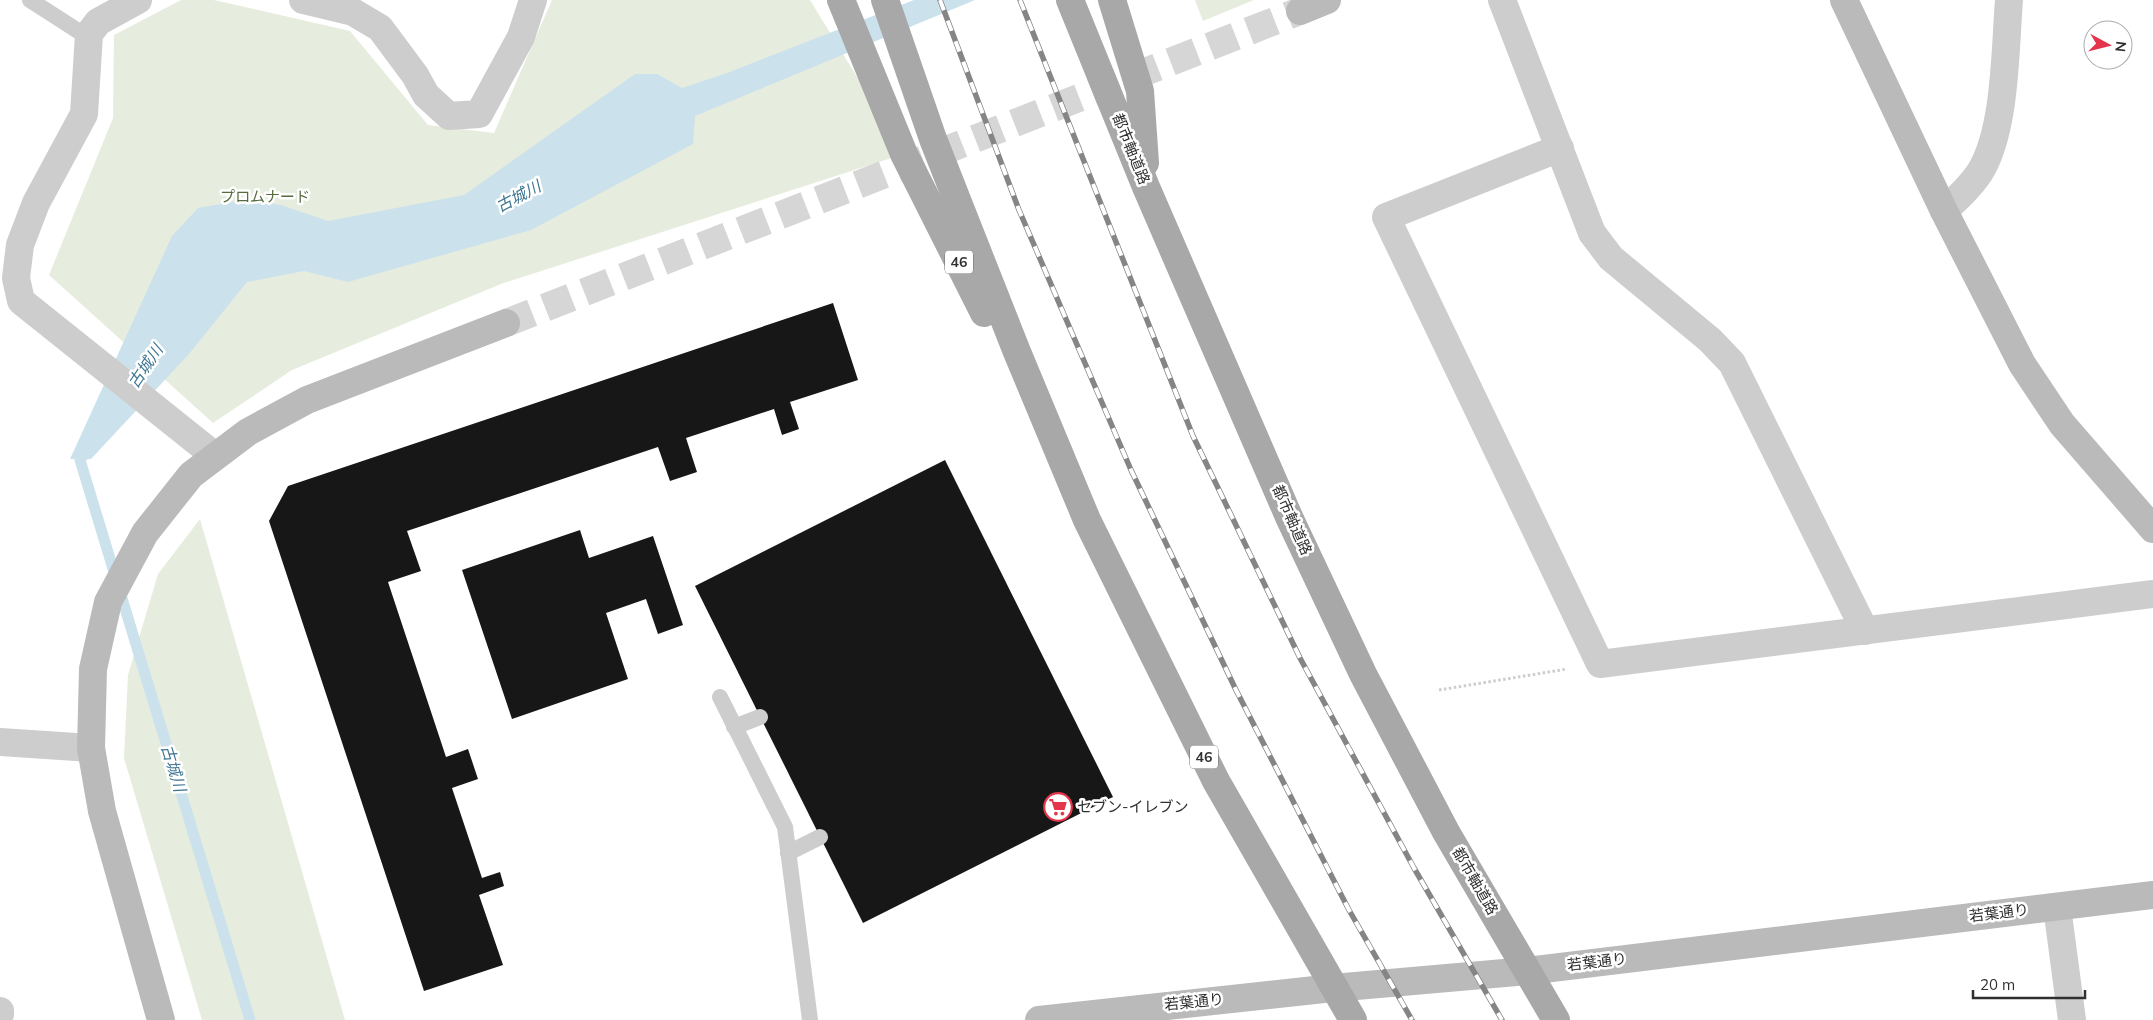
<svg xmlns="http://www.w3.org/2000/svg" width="2153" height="1020" font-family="Mulish,'Noto Sans JP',sans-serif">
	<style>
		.green { fill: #e7edde }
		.water { fill: #cbe1ec }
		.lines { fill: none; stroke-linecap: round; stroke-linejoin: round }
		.stream { stroke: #cbe1ec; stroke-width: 11 }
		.building { fill: #171717 }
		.secondary-tunnel { stroke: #d6d6d6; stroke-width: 28; stroke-dasharray: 28 14; stroke-linecap: butt }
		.path { stroke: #cdcdcd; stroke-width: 3; stroke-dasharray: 2.5 2.5; stroke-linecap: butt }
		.lane { stroke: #cdcdcd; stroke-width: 16 }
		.street { stroke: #cdcdcd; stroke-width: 28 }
		.secondary { stroke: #bababa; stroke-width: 28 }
		.primary { stroke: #a8a8a8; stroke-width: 28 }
		.rail-casing { stroke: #858585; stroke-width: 5.5 }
		.rail { stroke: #fff; stroke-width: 4; stroke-dasharray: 11; stroke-linecap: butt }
		.labels { text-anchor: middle; stroke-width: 5; stroke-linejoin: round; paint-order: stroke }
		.shield { fill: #fff; stroke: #6e6e6e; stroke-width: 1 }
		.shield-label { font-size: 14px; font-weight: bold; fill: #303030 }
		.street-label { font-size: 15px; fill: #303030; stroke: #fff }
		.park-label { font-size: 15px; fill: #566c3d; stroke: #fff }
		.poi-label { font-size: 15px; fill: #303030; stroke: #fff; text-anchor: start }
		.water-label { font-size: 16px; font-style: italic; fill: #3e7692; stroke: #fff }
	</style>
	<rect width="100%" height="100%" fill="#fff"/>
	<g class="green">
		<path d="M 181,0 L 214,0 L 350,31 L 428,125 L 494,133 L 552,0 L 810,0 L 904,154 L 501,284 L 292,370 L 213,423 L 49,275 L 113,118 L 114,35 Z"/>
		<path d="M 1195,0 L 1254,0 L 1203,21 Z"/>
		<path d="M 200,519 L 345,1020 L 202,1020 L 124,758 L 128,675 L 158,574 Z"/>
	</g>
	<path class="water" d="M 914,0 L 975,0 L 695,116 L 693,144 L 531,230 L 348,282 L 304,271 L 247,282 L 189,354 L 91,459 L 70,459 L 172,236 L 198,208 L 244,200 L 281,205 L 328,221 L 464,195 L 635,74 L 657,74 L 682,88 L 727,73 Z"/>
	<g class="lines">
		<path class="stream" d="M 89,447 L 80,460 L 250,1020"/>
	</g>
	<g class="building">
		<path d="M 833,303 L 858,380 L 790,402 L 799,429 L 782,435 L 774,409 L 686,438 L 697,472 L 670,481 L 658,447 L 407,531 L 421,571 L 388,582 L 446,757 L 468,749 L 478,779 L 452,788 L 482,878 L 500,872 L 504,886 L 479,895 L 503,965 L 424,991 L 269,521 L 288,486 Z"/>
		<path d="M 945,460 L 1113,797 L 863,923 L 695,586 Z"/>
		<path d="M 580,530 L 589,558 L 653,536 L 683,625 L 658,634 L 646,599 L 606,613 L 628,679 L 512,719 L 462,570 Z"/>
	</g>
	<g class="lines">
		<path class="secondary-tunnel" d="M 506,323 L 1300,11"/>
		<path class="path" d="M 1439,690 L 1567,669"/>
		<g class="lane">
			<path d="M 30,0 L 89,38"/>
			<path d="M 720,697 L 785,827 L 810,1020"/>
			<path d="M 734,727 L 760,717"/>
			<path d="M 788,853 L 820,837"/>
		</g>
		<g class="street">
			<path d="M 138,0 L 98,22 L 89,34 L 84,114 L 36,203 L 20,245 L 16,278 L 21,301 L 215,456"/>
			<path d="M 303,0 L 353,12 L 380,28 L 415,75 L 426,95 L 449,116 L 479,114 L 521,37 L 533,0"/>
			<path d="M 1502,0 L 1592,233 L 1611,258 L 1710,340 L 1732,363 L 1865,631"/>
			<path d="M 1560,148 L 1386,217 L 1600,664 L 2153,594"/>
			<path d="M 1944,211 C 1957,199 1970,187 1980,172 C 2006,130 2005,49 2009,0"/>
			<path d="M 0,742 L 91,748"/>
			<path d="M 2057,907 L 2072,1020"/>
			<path d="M 0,1011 L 0,1014"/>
		</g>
		<g class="secondary">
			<path d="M 1844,0 L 1944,211 L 2022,364 L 2062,424 L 2153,529"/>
			<path d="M 1300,11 L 1327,0"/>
			<path d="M 161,1020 L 102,811 L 91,748 L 93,669 L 108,602 L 145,533 L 191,475 L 248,432 L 307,400 L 506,323"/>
			<path d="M 1039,1020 L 1333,988 L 1527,971 L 2153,895"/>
		</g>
		<g class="primary">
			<path d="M 841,0 L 904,154 L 984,313"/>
			<path d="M 885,0 L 933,139 L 1017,352 L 1087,520 L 1216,781 L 1353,1020"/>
			<path d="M 1070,0 L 1146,187 L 1289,517 L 1363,674 L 1446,832 L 1556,1020"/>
			<path d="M 1112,0 L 1140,91 L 1145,163"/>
		</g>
		<defs>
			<g id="rail">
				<path d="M 940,0 L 1019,210 L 1131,470 L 1236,690 L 1349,910 L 1412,1020"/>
				<path d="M 1020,0 L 1193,436 L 1300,658 L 1414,868 L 1502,1020"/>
			</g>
		</defs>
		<use href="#rail" class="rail-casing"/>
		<use href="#rail" class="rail"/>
	</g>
	<defs>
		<symbol id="supermarket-ring" viewBox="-11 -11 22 22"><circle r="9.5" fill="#fff" stroke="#e4354b" stroke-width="1.5"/><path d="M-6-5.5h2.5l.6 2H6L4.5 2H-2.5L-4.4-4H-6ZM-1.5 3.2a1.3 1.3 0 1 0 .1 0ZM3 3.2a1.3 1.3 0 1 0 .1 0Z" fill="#e4354b"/></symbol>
	</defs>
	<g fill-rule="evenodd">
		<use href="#supermarket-ring" x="1042" y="791" width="32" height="32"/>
	</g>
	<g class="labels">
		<g class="shield">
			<rect x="945" y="250.5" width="28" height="23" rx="4"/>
			<rect x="1190" y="745.5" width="28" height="23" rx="4"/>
		</g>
		<g class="shield-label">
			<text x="959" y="267">46</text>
			<text x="1204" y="762">46</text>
		</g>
		<g class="street-label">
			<text transform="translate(1131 149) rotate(68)" y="5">都市軸道路</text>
			<text transform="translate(1292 520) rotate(66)" y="5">都市軸道路</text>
			<text transform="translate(1475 881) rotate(60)" y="5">都市軸道路</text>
			<text transform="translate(1999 913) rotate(-7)" y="5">若葉通り</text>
			<text transform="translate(1597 962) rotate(-7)" y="5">若葉通り</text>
			<text transform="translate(1194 1002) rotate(-6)" y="5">若葉通り</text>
		</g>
		<g class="park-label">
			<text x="265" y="202">プロムナード</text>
		</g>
		<g class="poi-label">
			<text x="1077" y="812">セブン-イレブン</text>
		</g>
		<g class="water-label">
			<text transform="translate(518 196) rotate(-28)" y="6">古城川</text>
			<text transform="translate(145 366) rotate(-56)" y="6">古城川</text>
			<text transform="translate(174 768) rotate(73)" y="6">古城川</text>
		</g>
	</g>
	<g transform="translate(2108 45) rotate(97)"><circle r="24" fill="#ffffff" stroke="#acacac"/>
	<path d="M0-4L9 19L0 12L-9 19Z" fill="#e4354b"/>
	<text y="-8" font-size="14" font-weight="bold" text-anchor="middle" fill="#303030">N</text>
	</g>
	<path d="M1973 990v8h112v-8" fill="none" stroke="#303030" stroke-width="2.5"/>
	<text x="1980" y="990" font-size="15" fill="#303030" stroke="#ffffff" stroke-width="4" paint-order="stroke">20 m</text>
</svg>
